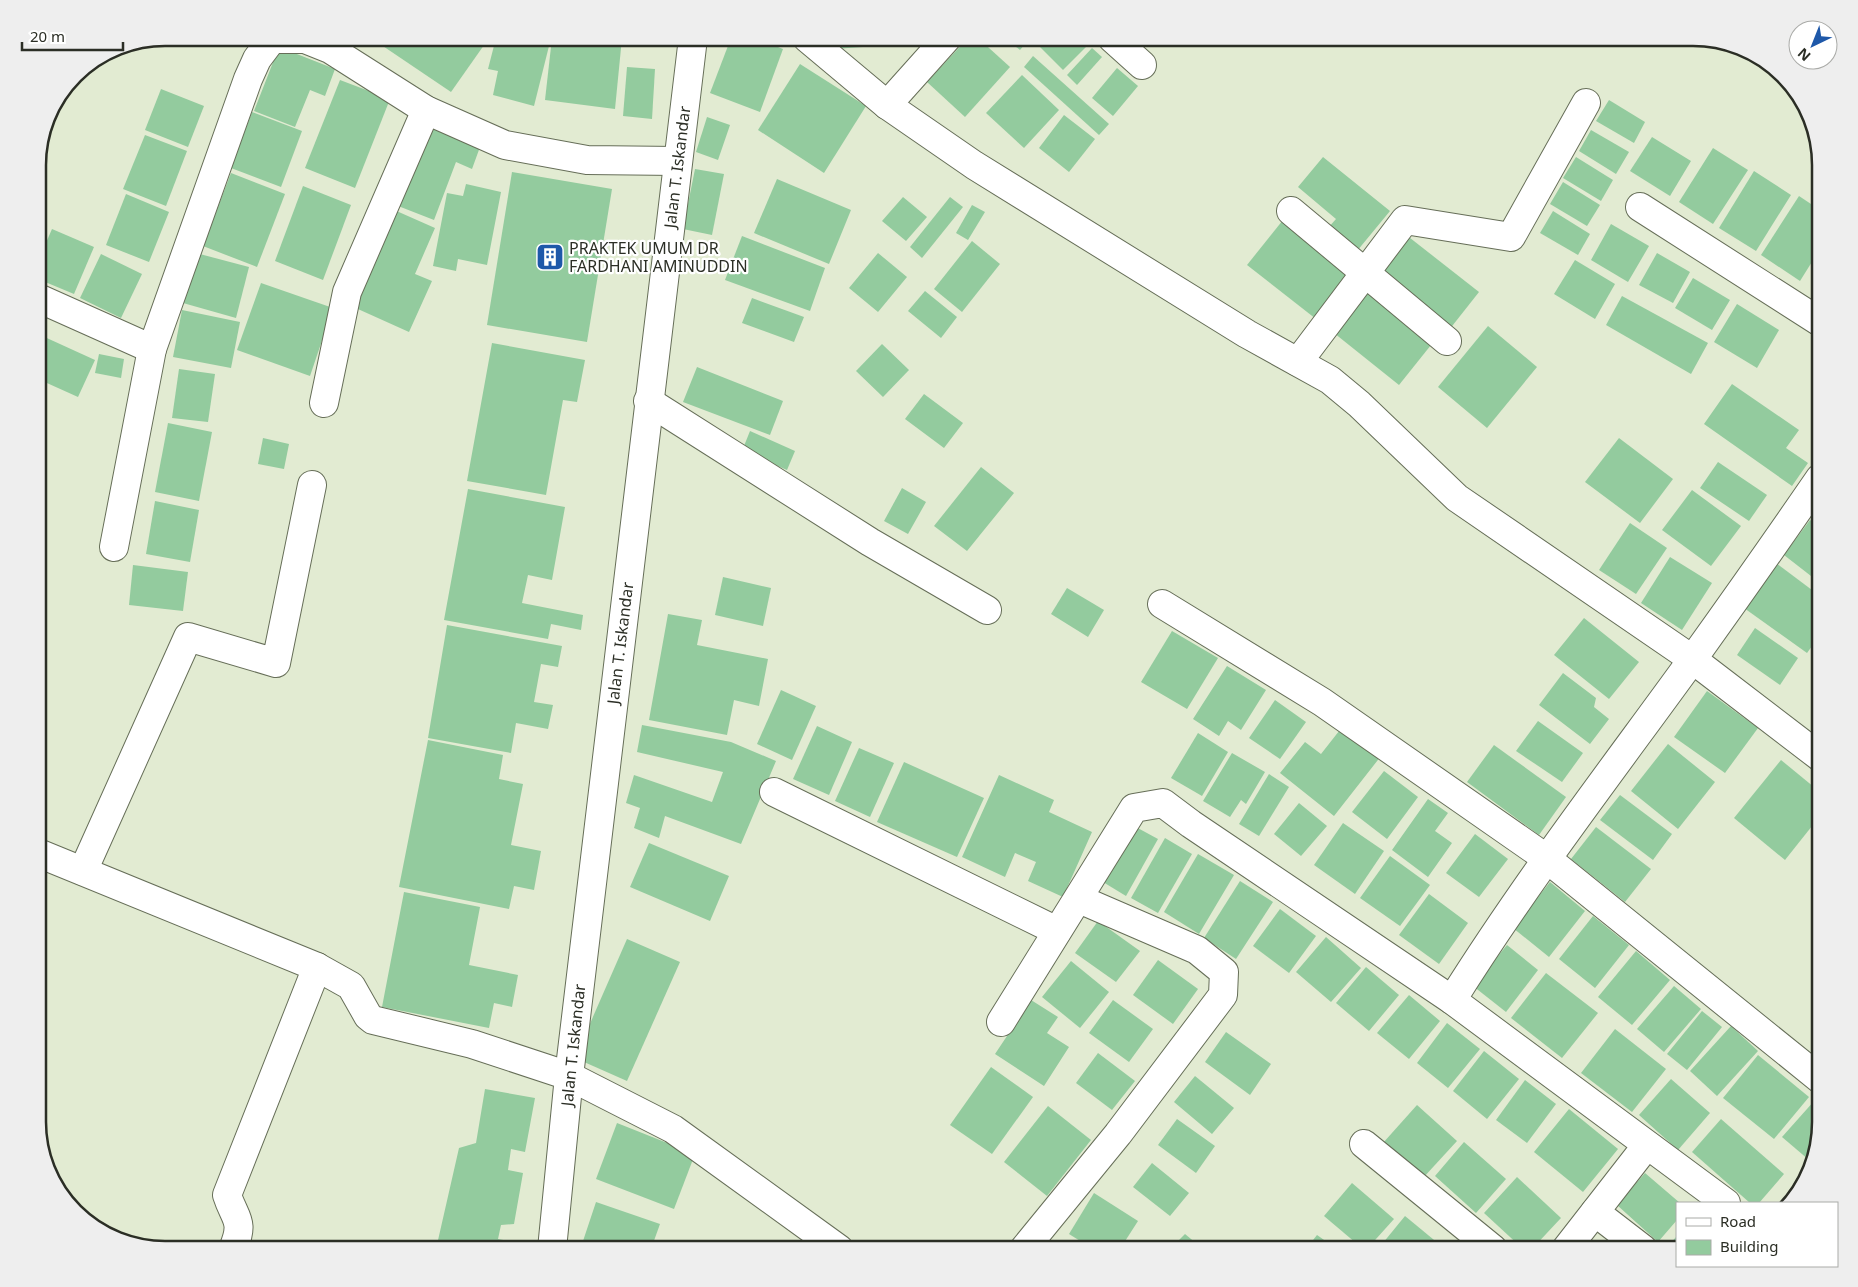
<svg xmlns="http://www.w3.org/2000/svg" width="1858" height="1287" font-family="'Noto Sans',sans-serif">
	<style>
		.building { fill: #93cb9e }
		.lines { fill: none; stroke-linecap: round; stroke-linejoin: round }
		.minor-casing { stroke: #666e58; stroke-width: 30 }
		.minor { stroke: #fff; stroke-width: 28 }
		.labels { text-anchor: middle; stroke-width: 4.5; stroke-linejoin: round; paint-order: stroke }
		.street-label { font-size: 16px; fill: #2b2e25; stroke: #fff }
		.poi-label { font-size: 16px; fill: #2b2e25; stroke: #fff; text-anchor: start }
		.rim { fill: none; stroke: #2b2e25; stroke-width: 2.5 }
	</style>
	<rect width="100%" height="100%" fill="#e2ebd2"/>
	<g class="building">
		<path d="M 371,38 L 489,38 L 451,92 Z"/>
		<path d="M 496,38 L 551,38 L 534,106 L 493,95 L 498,71 L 488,69 Z"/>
		<path d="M 552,38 L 622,38 L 615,109 L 545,100 Z"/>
		<path d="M 731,38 L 755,38 L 783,49 L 760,112 L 710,93 Z"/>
		<path d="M 832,38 L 907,38 L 908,44 L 833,49 Z"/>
		<path d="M 968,38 L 978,38 L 1010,67 L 965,117 L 927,82 Z"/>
		<path d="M 1005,38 L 1030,38 L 1020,50 Z"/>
		<path d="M 1047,38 L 1089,38 L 1092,41 L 1063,70 L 1039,46 Z"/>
		<path d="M 1148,38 L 1168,38 L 1160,47 Z"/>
		<path d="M 279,47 L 335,69 L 325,96 L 310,90 L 295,127 L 254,111 Z"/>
		<path d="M 1092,48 L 1102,57 L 1077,85 L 1067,75 Z"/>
		<path d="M 1033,56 L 1109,124 L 1099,135 L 1024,67 Z"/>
		<path d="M 800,64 L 866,106 L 824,173 L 758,130 Z"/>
		<path d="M 627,67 L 655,69 L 652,119 L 623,116 Z"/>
		<path d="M 1117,68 L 1138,86 L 1113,116 L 1092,98 Z"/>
		<path d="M 1022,75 L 1059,110 L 1024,148 L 986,113 Z"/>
		<path d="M 340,80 L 390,99 L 355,188 L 305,168 Z"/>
		<path d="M 161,89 L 204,106 L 188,147 L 145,130 Z"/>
		<path d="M 1609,100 L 1645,122 L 1634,143 L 1596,121 Z"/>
		<path d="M 252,112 L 302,131 L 281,187 L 231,168 Z"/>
		<path d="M 1064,115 L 1095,139 L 1069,172 L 1039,148 Z"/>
		<path d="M 707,117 L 730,125 L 718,160 L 696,152 Z"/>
		<path d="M 423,125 L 480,147 L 472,169 L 456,162 L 434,220 L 393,204 Z"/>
		<path d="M 1591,130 L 1629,152 L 1616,174 L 1579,151 Z"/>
		<path d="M 145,135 L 187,151 L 166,206 L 123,189 Z"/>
		<path d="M 1652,137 L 1691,161 L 1670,196 L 1630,171 Z"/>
		<path d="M 1713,148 L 1748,170 L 1713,224 L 1679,202 Z"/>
		<path d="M 1323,157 L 1390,211 L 1357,251 L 1328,228 L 1336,219 L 1298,187 Z"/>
		<path d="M 1576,157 L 1613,180 L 1601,201 L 1563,178 Z"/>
		<path d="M 695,169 L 724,174 L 712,235 L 683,229 Z"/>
		<path d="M 1754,171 L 1791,195 L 1756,251 L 1719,228 Z"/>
		<path d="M 512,172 L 612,189 L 587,342 L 487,325 Z"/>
		<path d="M 231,173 L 285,194 L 257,267 L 203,246 Z"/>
		<path d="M 777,179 L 851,210 L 829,264 L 754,233 Z"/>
		<path d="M 1563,182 L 1600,205 L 1587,226 L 1550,204 Z"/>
		<path d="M 466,184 L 501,192 L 487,265 L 458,259 L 456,271 L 433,266 L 447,193 L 463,196 Z"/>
		<path d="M 303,186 L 351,205 L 323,280 L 275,261 Z"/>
		<path d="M 126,194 L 169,212 L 149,262 L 106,245 Z"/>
		<path d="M 1799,196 L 1820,210 L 1820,249 L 1800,281 L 1761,255 Z"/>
		<path d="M 903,197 L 927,217 L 906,241 L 882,221 Z"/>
		<path d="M 950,197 L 963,207 L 922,258 L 910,247 Z"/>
		<path d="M 972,205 L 985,212 L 968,240 L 956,233 Z"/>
		<path d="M 392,209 L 435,228 L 415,274 L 432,281 L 409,332 L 349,305 Z"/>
		<path d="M 1553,211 L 1590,234 L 1578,255 L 1540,233 Z"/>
		<path d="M 1283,220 L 1352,275 L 1316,319 L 1247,265 Z"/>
		<path d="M 1611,224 L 1649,246 L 1628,282 L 1591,260 Z"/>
		<path d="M 52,229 L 94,247 L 74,294 L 38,279 L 38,261 Z"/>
		<path d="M 1405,234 L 1479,292 L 1449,330 L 1375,273 Z"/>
		<path d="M 742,236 L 825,268 L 810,311 L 725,280 Z"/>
		<path d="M 972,241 L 1000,264 L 962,312 L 934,289 Z"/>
		<path d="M 196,253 L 249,267 L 236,318 L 183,303 Z"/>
		<path d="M 878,253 L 907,277 L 878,312 L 849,288 Z"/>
		<path d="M 1657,253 L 1690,272 L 1673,303 L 1639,285 Z"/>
		<path d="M 101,254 L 142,274 L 121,318 L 80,298 Z"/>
		<path d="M 1575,260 L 1615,284 L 1595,319 L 1554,294 Z"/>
		<path d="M 1820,264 L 1820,283 L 1811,277 Z"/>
		<path d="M 1693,278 L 1730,300 L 1712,330 L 1675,308 Z"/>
		<path d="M 261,283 L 333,308 L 310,376 L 237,350 Z"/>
		<path d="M 1365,284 L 1435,340 L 1399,385 L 1329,329 Z"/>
		<path d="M 925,291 L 957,317 L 941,338 L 908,311 Z"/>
		<path d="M 1622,296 L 1708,343 L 1691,374 L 1606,325 Z"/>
		<path d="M 752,298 L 804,317 L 794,342 L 742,323 Z"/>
		<path d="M 1737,304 L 1779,330 L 1757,368 L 1714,342 Z"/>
		<path d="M 182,310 L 240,322 L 231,368 L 173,357 Z"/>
		<path d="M 1488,326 L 1537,367 L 1487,428 L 1438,387 Z"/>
		<path d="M 38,334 L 95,360 L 78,397 L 38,379 Z"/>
		<path d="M 492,343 L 585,360 L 577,402 L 563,400 L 546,495 L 467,481 Z"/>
		<path d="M 882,344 L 909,370 L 883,397 L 856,371 Z"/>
		<path d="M 99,354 L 124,359 L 121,378 L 95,373 Z"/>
		<path d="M 697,367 L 783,401 L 770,435 L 683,402 Z"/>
		<path d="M 179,369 L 215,374 L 208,422 L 172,418 Z"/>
		<path d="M 1732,384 L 1799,430 L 1786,448 L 1808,463 L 1792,486 L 1704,424 Z"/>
		<path d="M 924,394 L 963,423 L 944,448 L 905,419 Z"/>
		<path d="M 168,423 L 212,432 L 199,501 L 155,492 Z"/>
		<path d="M 750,431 L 795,451 L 787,470 L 742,451 Z"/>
		<path d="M 263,438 L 289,444 L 284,469 L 258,464 Z"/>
		<path d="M 1619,438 L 1673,479 L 1640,523 L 1585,482 Z"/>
		<path d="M 1718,462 L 1767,495 L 1749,521 L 1700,488 Z"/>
		<path d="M 981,467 L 1014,493 L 967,551 L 934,526 Z"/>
		<path d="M 902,488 L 926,502 L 908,534 L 884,521 Z"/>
		<path d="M 468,489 L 565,507 L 552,580 L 528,575 L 522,603 L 583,615 L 581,630 L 551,624 L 548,639 L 444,620 Z"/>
		<path d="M 1692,490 L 1741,526 L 1711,566 L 1662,530 Z"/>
		<path d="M 155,501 L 199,510 L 190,562 L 146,554 Z"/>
		<path d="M 1810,520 L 1820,528 L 1820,583 L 1784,555 Z"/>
		<path d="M 1630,523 L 1667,548 L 1636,594 L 1599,570 Z"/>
		<path d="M 1670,557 L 1712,583 L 1682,630 L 1641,603 Z"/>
		<path d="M 1776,563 L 1820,596 L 1820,635 L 1807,653 L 1744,608 Z"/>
		<path d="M 133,565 L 188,572 L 183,611 L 129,605 Z"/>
		<path d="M 723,577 L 771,588 L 763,626 L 715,615 Z"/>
		<path d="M 1067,588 L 1104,610 L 1088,637 L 1051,614 Z"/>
		<path d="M 668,614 L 702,620 L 697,645 L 768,659 L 759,706 L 734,700 L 727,735 L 649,720 Z"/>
		<path d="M 1584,618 L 1639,662 L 1609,699 L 1554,655 Z"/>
		<path d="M 447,625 L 562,646 L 558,667 L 541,664 L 534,702 L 553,705 L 548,729 L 516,723 L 511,753 L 428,738 Z"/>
		<path d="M 1755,628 L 1798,658 L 1780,685 L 1737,655 Z"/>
		<path d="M 1172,631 L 1218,658 L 1187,709 L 1141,682 Z"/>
		<path d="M 1227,666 L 1266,690 L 1241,730 L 1228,721 L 1219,736 L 1193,719 Z"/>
		<path d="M 1563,673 L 1596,698 L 1594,707 L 1609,719 L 1590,744 L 1539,705 Z"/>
		<path d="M 781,690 L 816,706 L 792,760 L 757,744 Z"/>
		<path d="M 1707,691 L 1758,728 L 1725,773 L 1674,737 Z"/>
		<path d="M 1275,700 L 1306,722 L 1280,759 L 1249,738 Z"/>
		<path d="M 1538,721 L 1583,753 L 1562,782 L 1516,751 Z"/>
		<path d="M 642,725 L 731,742 L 776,761 L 741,844 L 665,816 L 659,838 L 634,828 L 640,808 L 626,803 L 634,775 L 712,802 L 723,772 L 637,752 Z"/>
		<path d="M 817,726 L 852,742 L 829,795 L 793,779 Z"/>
		<path d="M 1343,726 L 1381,756 L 1334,816 L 1280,773 L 1305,742 L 1321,754 Z"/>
		<path d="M 1198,733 L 1228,752 L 1202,796 L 1171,778 Z"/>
		<path d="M 428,740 L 503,755 L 499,779 L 523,784 L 511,845 L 541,851 L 534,890 L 514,886 L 509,909 L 399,887 Z"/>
		<path d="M 1668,744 L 1715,782 L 1678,829 L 1631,791 Z"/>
		<path d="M 1494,745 L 1566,797 L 1539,835 L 1467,782 Z"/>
		<path d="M 859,748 L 894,763 L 870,817 L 835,801 Z"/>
		<path d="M 1232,753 L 1265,772 L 1246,804 L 1241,800 L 1230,817 L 1203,801 Z"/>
		<path d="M 1781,760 L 1820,792 L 1820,816 L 1785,860 L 1734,818 Z"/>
		<path d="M 904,762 L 984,798 L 957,857 L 877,822 Z"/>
		<path d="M 1384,771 L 1418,797 L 1387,839 L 1352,812 Z"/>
		<path d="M 1269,774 L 1289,787 L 1259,836 L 1239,824 Z"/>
		<path d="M 999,775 L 1054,800 L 1049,812 L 1092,832 L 1063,897 L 1028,881 L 1036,862 L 1015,853 L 1005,877 L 962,857 Z"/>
		<path d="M 1620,795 L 1672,834 L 1653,860 L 1600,820 Z"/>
		<path d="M 1428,799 L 1448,813 L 1435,831 L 1452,843 L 1428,877 L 1392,850 Z"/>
		<path d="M 1299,803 L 1327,826 L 1301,856 L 1274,834 Z"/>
		<path d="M 1343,823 L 1384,851 L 1355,894 L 1314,865 Z"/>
		<path d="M 1134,826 L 1158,839 L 1126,896 L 1103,882 Z"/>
		<path d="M 1596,827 L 1651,869 L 1625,902 L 1571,859 Z"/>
		<path d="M 1475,834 L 1508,859 L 1479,897 L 1446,873 Z"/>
		<path d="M 1165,838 L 1192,854 L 1158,913 L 1131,898 Z"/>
		<path d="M 649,843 L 729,876 L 710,921 L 630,887 Z"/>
		<path d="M 1198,854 L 1234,875 L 1199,934 L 1164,912 Z"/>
		<path d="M 1390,856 L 1430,885 L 1400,926 L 1360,898 Z"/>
		<path d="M 1240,881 L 1273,902 L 1236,959 L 1204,938 Z"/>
		<path d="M 1550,882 L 1585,911 L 1549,957 L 1513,928 Z"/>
		<path d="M 404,892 L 480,907 L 469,965 L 518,975 L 512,1007 L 494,1003 L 489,1028 L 382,1007 Z"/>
		<path d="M 1429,894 L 1468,923 L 1439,964 L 1399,935 Z"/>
		<path d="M 1280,909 L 1316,936 L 1289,973 L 1253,946 Z"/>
		<path d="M 1593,916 L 1629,945 L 1595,988 L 1559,959 Z"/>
		<path d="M 1098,921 L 1140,951 L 1116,982 L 1075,953 Z"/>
		<path d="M 1326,937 L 1361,968 L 1331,1002 L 1296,972 Z"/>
		<path d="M 627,939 L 680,962 L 627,1081 L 575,1058 Z"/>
		<path d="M 1507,945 L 1538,970 L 1506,1012 L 1473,986 Z"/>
		<path d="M 1636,951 L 1670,980 L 1632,1025 L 1598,997 Z"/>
		<path d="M 1158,960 L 1198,989 L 1173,1024 L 1133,995 Z"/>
		<path d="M 1071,961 L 1109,992 L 1080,1028 L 1042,997 Z"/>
		<path d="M 1366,967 L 1399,995 L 1369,1031 L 1336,1003 Z"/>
		<path d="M 1546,973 L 1598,1013 L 1562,1058 L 1511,1018 Z"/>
		<path d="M 1674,986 L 1701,1009 L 1664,1052 L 1637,1029 Z"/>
		<path d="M 1409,995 L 1440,1021 L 1409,1059 L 1377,1033 Z"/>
		<path d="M 1031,1000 L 1058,1017 L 1047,1033 L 1069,1047 L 1044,1086 L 995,1054 Z"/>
		<path d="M 1113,1000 L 1153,1029 L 1129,1062 L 1089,1033 Z"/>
		<path d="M 1702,1011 L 1722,1027 L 1687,1070 L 1667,1054 Z"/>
		<path d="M 1447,1023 L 1480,1049 L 1448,1088 L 1417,1063 Z"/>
		<path d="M 1731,1026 L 1758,1051 L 1717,1096 L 1690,1071 Z"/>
		<path d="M 1615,1029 L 1666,1069 L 1632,1112 L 1581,1073 Z"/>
		<path d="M 1226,1032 L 1271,1064 L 1250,1095 L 1205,1062 Z"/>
		<path d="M 1484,1051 L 1519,1079 L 1487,1119 L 1453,1091 Z"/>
		<path d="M 1098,1053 L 1135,1081 L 1112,1110 L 1076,1083 Z"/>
		<path d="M 1758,1055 L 1809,1097 L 1774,1139 L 1723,1098 Z"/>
		<path d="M 991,1067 L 1033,1097 L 992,1154 L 950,1125 Z"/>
		<path d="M 1195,1076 L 1234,1108 L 1212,1134 L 1174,1102 Z"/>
		<path d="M 1671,1079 L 1710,1113 L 1678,1150 L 1639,1115 Z"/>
		<path d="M 1525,1080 L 1556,1104 L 1527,1143 L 1496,1120 Z"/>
		<path d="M 485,1089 L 535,1098 L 525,1152 L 511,1149 L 508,1170 L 523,1173 L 514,1224 L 501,1225 L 498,1239 L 519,1243 L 518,1249 L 436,1249 L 459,1148 L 476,1143 Z"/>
		<path d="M 1815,1100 L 1820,1105 L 1820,1122 L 1809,1160 L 1782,1137 Z"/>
		<path d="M 1417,1105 L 1457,1141 L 1423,1178 L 1383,1143 Z"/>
		<path d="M 1048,1106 L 1091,1140 L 1047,1196 L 1004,1162 Z"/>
		<path d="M 1569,1109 L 1618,1149 L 1583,1192 L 1534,1152 Z"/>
		<path d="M 1177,1119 L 1215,1146 L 1196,1173 L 1158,1145 Z"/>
		<path d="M 1721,1119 L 1784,1174 L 1759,1203 L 1750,1203 L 1692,1152 Z"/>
		<path d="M 617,1123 L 695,1154 L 674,1209 L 596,1179 Z"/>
		<path d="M 1464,1142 L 1506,1179 L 1476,1213 L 1435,1176 Z"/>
		<path d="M 1152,1163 L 1189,1193 L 1170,1216 L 1133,1187 Z"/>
		<path d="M 1645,1173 L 1680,1203 L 1677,1203 L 1677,1220 L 1658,1242 L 1617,1205 Z"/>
		<path d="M 1517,1177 L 1561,1218 L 1532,1249 L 1523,1249 L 1484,1213 Z"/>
		<path d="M 1352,1183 L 1394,1219 L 1367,1249 L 1363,1249 L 1324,1216 Z"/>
		<path d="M 1094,1193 L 1138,1221 L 1120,1249 L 1093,1249 L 1069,1234 Z"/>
		<path d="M 596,1202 L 660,1224 L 651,1249 L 607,1249 L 583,1241 Z"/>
		<path d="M 1405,1216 L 1445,1249 L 1378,1249 Z"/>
		<path d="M 1185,1234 L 1203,1249 L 1170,1249 Z"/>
		<path d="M 1317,1235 L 1337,1249 L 1306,1249 Z"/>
		<path d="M 1677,1236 L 1677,1249 L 1665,1249 Z"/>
	</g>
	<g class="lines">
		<defs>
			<g id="minor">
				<path d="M 807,38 L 887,105 L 974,165 L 1247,334 L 1330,380 L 1359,404 L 1457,498 L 1692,659 L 1820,757"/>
				<path d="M 1112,38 L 1142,65"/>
				<path d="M 887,105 L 947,38"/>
				<path d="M 1640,207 L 1820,322"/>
				<path d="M 1291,211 L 1447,341"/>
				<path d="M 38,298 L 152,349 L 248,79 L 257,59 L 272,39 L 305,39 L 330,49 L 426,110 L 505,145 L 587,160 L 677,161"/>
				<path d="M 1298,362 L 1405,220 L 1511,237 L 1586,103"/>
				<path d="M 648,401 L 870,542 L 987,610"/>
				<path d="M 324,403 L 347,292 L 426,110"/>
				<path d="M 114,547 L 152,349"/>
				<path d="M 1162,604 L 1322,702 L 1546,858 L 1820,1079"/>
				<path d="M 774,792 L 1057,931"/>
				<path d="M 38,853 L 317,967 L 351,986 L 368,1016 L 373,1020 L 472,1044 L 569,1076 L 673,1129 L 839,1249"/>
				<path d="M 83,871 L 188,637 L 276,663 L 312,485"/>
				<path d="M 1452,1000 L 1726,1203"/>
				<path d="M 1001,1022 L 1134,808 L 1163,803 L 1191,824 L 1452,1000 C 1526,882 1610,773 1692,660 C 1735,600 1778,539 1820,478"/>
				<path d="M 1364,1144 L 1493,1249"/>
				<path d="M 1595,1212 L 1643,1249"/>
				<path d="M 233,1249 C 245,1220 235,1220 227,1195 L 317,967"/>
				<path d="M 552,1249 L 569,1076 L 693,38"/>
				<path d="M 1024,1249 L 1118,1134 L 1223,995 L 1224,972 L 1197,950 L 1079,899"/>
				<path d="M 1566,1249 L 1647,1145"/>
			</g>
		</defs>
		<use href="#minor" class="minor-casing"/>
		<use href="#minor" class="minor"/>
	</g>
	<defs>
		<symbol id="building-square" viewBox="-11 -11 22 22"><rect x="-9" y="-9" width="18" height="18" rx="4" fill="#1e58a9" stroke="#fff"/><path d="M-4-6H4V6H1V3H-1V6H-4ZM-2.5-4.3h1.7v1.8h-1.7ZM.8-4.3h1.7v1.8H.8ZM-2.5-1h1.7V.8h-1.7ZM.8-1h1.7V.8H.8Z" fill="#fff"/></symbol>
	</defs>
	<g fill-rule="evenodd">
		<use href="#building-square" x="534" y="241" width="32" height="32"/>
	</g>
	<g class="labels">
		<g class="street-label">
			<text transform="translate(677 167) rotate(-83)" y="6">Jalan T. Iskandar</text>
			<text transform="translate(620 643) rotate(-83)" y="6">Jalan T. Iskandar</text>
			<text transform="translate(573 1045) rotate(-84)" y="6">Jalan T. Iskandar</text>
		</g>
		<g class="poi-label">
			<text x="569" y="254">PRAKTEK UMUM DR<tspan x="569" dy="18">FARDHANI AMINUDDIN</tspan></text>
		</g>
	</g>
	<path d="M0 0H1858V1287H0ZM165 46H1693A119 119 0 0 1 1812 165V1122A119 119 0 0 1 1693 1241H165A119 119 0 0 1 46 1122V165A119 119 0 0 1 165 46Z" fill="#eee" fill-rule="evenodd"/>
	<path class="rim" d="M165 46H1693A119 119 0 0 1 1812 165V1122A119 119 0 0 1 1693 1241H165A119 119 0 0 1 46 1122V165A119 119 0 0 1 165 46Z"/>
	<rect x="1676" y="1202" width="162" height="65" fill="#ffffff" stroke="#aaaba8"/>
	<rect x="1686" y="1218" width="25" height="8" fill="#ffffff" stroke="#aaaba8"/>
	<text x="1720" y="1227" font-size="15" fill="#2b2e25">Road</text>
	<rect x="1686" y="1240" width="25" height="15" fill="#93cb9e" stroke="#aaaba8"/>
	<text x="1720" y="1252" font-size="15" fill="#2b2e25">Building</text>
	<g transform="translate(1813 45) rotate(223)"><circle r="24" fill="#ffffff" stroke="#aaaba8"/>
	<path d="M0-4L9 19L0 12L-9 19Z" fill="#1e58a9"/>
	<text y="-8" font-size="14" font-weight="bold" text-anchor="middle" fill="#2b2e25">N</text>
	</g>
	<path d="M22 42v8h101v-8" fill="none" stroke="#2b2e25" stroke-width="2.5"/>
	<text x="30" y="42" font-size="15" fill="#2b2e25" stroke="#ffffff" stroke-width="4" paint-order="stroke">20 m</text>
</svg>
